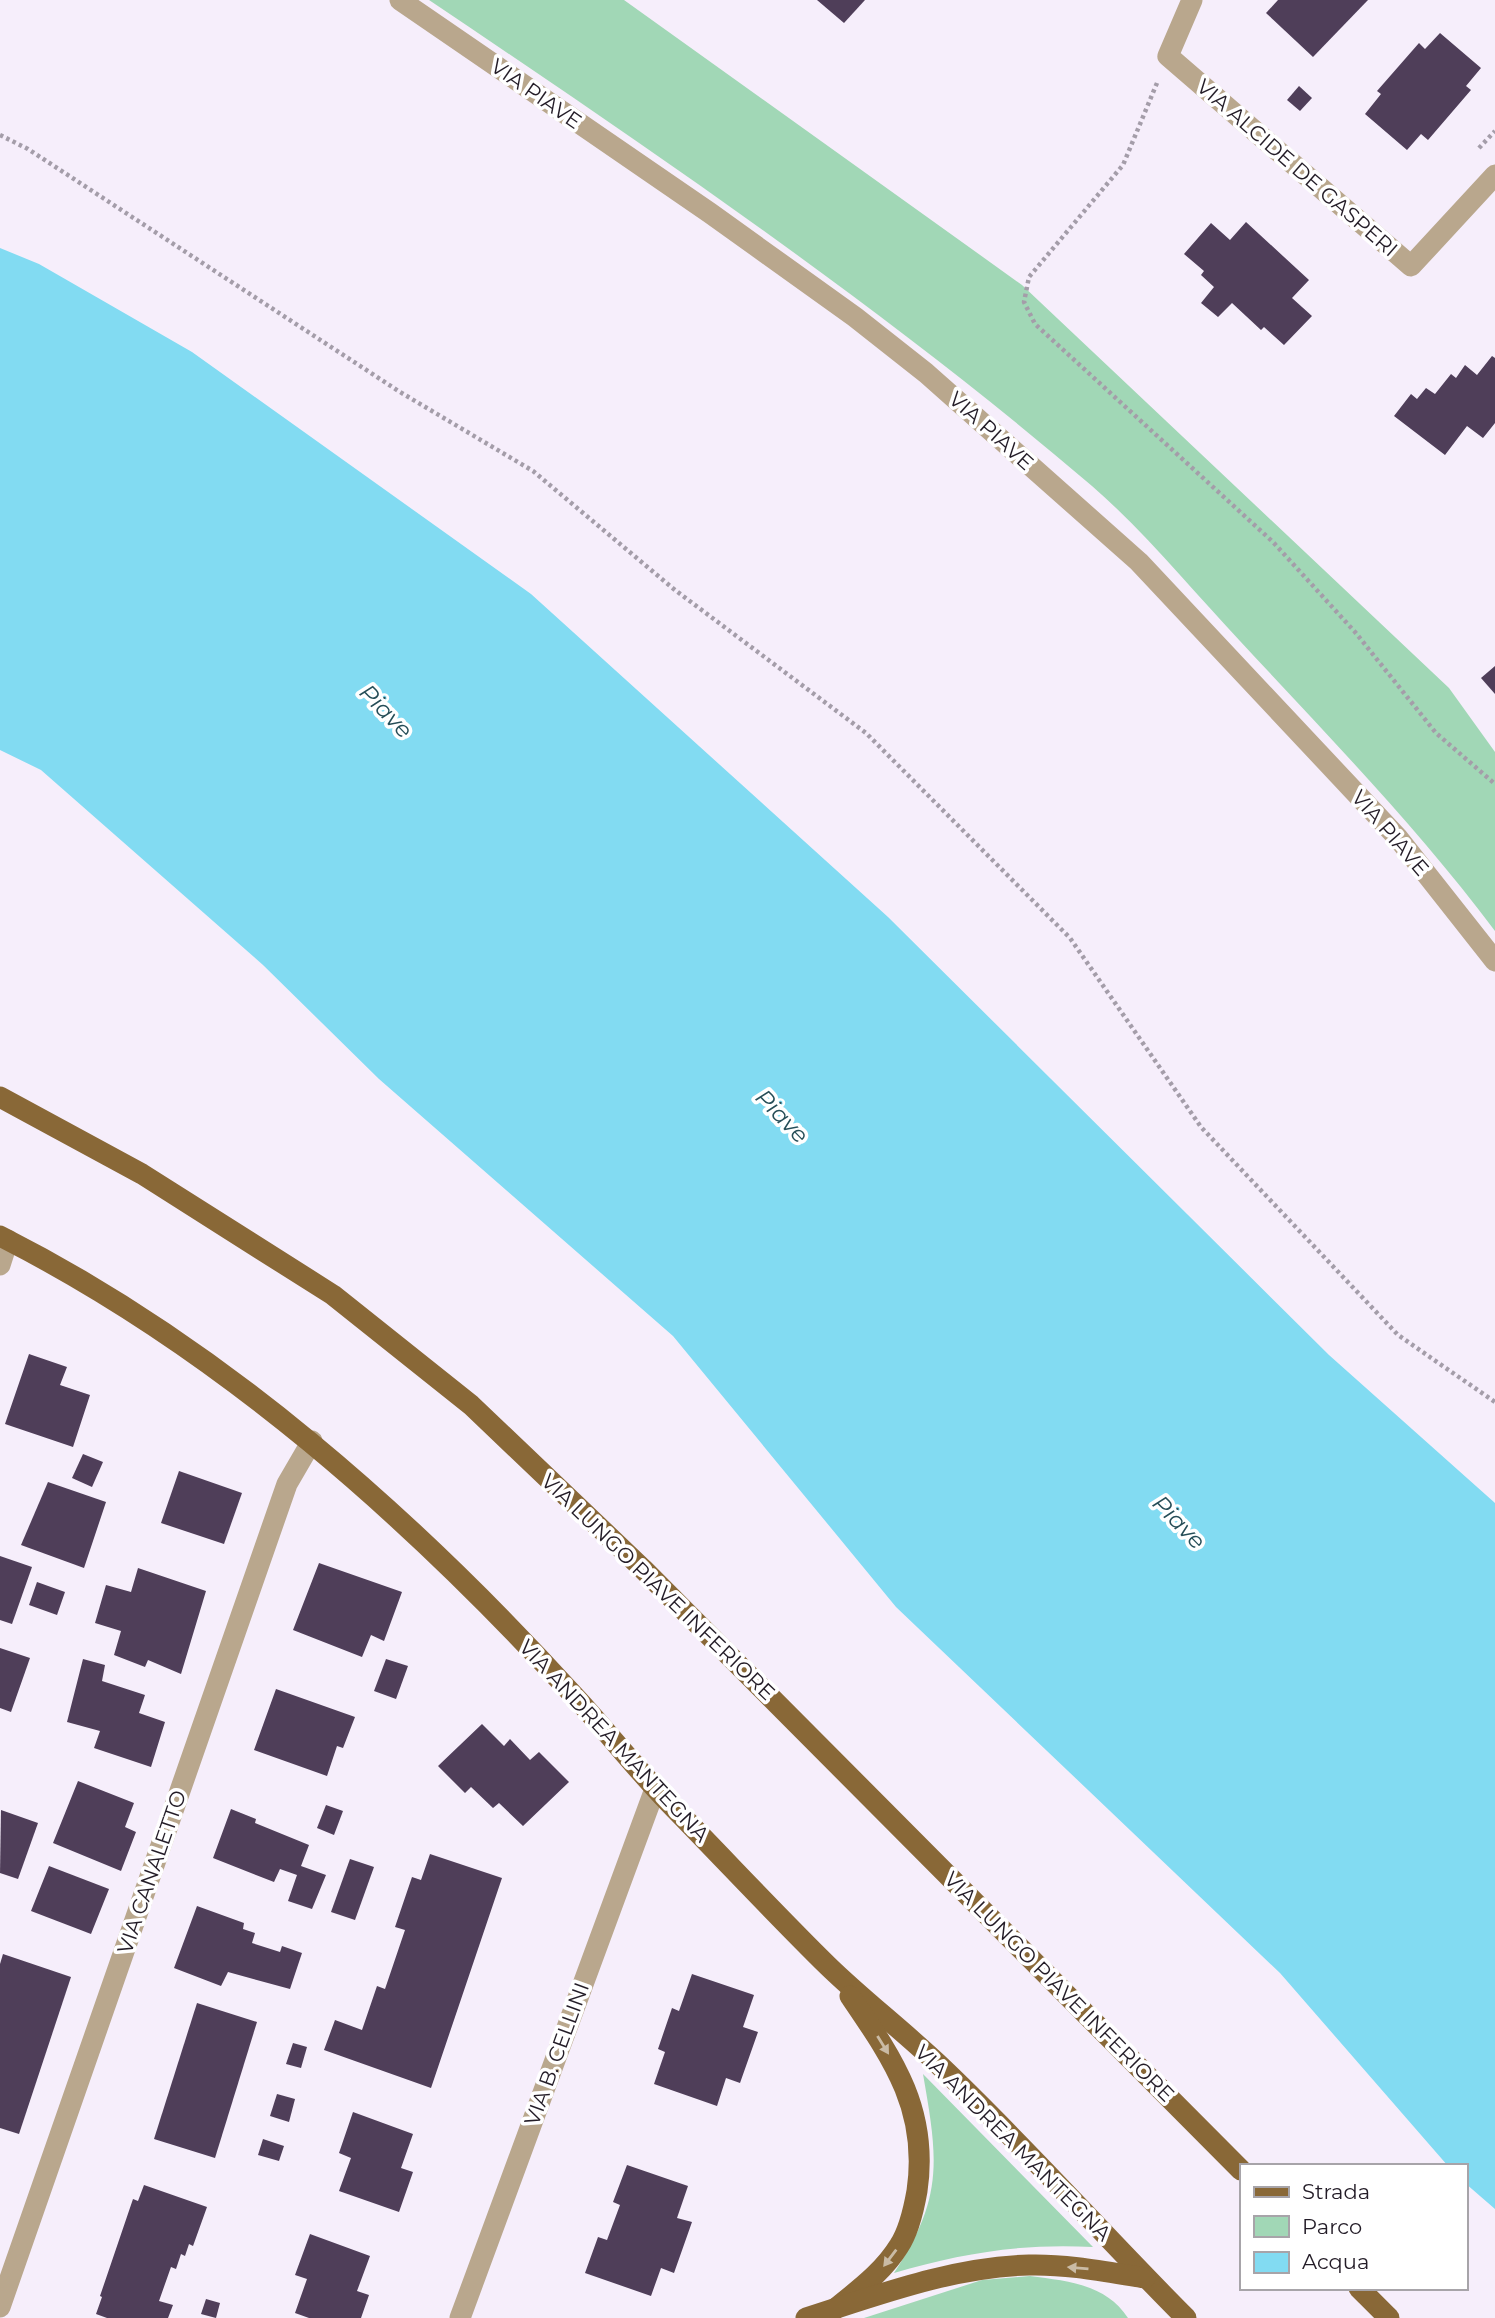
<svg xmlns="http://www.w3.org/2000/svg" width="1495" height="2318" font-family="Montserrat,sans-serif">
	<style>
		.green { fill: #a1d7b6 }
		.water { fill: #82dbf2 }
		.building { fill: #4f3e59 }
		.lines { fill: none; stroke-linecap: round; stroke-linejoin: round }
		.path { stroke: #a49da9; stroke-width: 4.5; stroke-dasharray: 3.5 3.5; stroke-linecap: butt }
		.minor { stroke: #b9a78d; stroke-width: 21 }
		.major { stroke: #896837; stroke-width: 21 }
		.oneway { fill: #cabba5 }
		.labels { text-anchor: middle; stroke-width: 7; stroke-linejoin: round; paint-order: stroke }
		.street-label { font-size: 21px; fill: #231c27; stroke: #fff }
		.water-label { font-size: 23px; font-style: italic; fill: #264e58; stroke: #fff }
	</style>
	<rect width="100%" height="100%" fill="#f6eefb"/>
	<g class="green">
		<path d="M 429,0 L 624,0 L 1022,285 L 1449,688 L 1495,752 L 1495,931 C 1418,828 1328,736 1240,641 C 1194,592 1143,530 1092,486 C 884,308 656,153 429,0 Z"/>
		<path d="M 923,2074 L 1093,2247 C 1024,2243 961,2253 894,2273 C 944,2197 938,2160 923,2074 Z"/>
		<path d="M 1030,2276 C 1067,2281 1106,2284 1128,2318 L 864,2318 L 982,2280 Z"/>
	</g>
	<path class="water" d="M 0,248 L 39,264 L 192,352 L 531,594 L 888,917 L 1329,1355 L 1495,1503 L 1495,2209 L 1465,2183 L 1465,2166 L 1448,2166 L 1280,1973 L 896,1607 L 673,1336 L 379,1079 L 263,965 L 41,770 L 0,750 Z"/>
	<g class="building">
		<path d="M 817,0 L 865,0 L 844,23 Z"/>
		<path d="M 1278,0 L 1368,0 L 1313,57 L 1266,13 Z"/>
		<path d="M 1440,33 L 1481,68 L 1466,86 L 1471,90 L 1428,140 L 1421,134 L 1407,150 L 1365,114 L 1381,94 L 1377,91 L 1419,43 L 1425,49 Z"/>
		<path d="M 1299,86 L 1312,98 L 1300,111 L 1287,100 Z"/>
		<path d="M 1246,222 L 1309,280 L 1292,298 L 1312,316 L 1284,345 L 1264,327 L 1261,330 L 1232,303 L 1218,317 L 1201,303 L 1214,287 L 1201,275 L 1204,271 L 1184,254 L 1211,223 L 1230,240 Z"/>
		<path d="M 1492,356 L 1495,358 L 1495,423 L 1483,438 L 1467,426 L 1445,455 L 1394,416 L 1411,394 L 1417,399 L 1426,388 L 1435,394 L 1451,374 L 1456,378 L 1465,365 L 1477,375 Z"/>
		<path d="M 1495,666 L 1495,694 L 1481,678 Z"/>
		<path d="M 29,1354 L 67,1367 L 60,1385 L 90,1395 L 73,1447 L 5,1424 Z"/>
		<path d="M 83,1454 L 103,1462 L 92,1487 L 72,1478 Z"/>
		<path d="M 179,1471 L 242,1493 L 224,1544 L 161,1523 Z"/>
		<path d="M 48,1482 L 106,1502 L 84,1568 L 21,1545 Z"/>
		<path d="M 0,1556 L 32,1567 L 12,1624 L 0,1620 Z"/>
		<path d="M 319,1563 L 402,1592 L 384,1641 L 371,1635 L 362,1657 L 293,1630 Z"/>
		<path d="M 138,1568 L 206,1591 L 181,1674 L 148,1660 L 145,1667 L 114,1655 L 121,1631 L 95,1623 L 106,1585 L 131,1592 Z"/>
		<path d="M 37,1582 L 65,1592 L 57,1615 L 29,1605 Z"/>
		<path d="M 0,1648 L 30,1658 L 11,1712 L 0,1708 Z"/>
		<path d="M 83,1659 L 105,1665 L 102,1681 L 145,1695 L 139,1713 L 165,1722 L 151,1767 L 94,1748 L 100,1731 L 67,1722 Z"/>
		<path d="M 386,1659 L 408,1666 L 396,1699 L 374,1691 Z"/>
		<path d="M 276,1689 L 355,1717 L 343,1748 L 337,1746 L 327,1776 L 254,1750 Z"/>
		<path d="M 482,1724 L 504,1746 L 510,1739 L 530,1760 L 539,1752 L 569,1782 L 523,1826 L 499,1803 L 493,1808 L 471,1787 L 465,1793 L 438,1766 Z"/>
		<path d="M 78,1781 L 134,1803 L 125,1827 L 136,1832 L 121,1871 L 53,1843 Z"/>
		<path d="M 326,1805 L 343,1811 L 334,1835 L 317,1828 Z"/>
		<path d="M 231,1809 L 256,1819 L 255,1823 L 309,1845 L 301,1866 L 326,1875 L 312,1909 L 288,1901 L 297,1875 L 280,1869 L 274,1882 L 213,1858 Z"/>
		<path d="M 1,1810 L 38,1823 L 18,1879 L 0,1873 Z"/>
		<path d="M 430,1854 L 502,1878 L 431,2088 L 324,2050 L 335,2020 L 362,2030 L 377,1986 L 385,1989 L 405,1930 L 395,1927 L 412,1877 L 421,1880 Z"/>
		<path d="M 350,1859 L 374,1867 L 355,1920 L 331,1912 Z"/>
		<path d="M 49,1866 L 109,1889 L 91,1934 L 31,1911 Z"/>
		<path d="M 197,1906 L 244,1923 L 243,1929 L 255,1933 L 252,1943 L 280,1952 L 282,1946 L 302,1953 L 290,1989 L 228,1972 L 221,1986 L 174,1968 Z"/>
		<path d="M 3,1954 L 71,1977 L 19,2134 L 0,2128 L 0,1964 Z"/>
		<path d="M 692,1974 L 754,1995 L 743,2027 L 758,2032 L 740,2083 L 726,2078 L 717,2106 L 654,2084 L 665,2052 L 658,2049 L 672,2008 L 679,2011 Z"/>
		<path d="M 197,2003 L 257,2022 L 215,2158 L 154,2139 Z"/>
		<path d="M 293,2043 L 307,2047 L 301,2068 L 286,2064 Z"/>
		<path d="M 277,2094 L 295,2099 L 289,2122 L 270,2116 Z"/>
		<path d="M 353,2112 L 413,2134 L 401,2168 L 413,2172 L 399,2212 L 339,2191 L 351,2158 L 339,2153 Z"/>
		<path d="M 263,2139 L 284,2146 L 279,2161 L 258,2155 Z"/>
		<path d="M 627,2165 L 688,2186 L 677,2218 L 692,2222 L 674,2273 L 661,2268 L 651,2296 L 585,2273 L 598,2237 L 607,2240 L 620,2205 L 613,2202 Z"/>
		<path d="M 144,2185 L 207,2207 L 193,2246 L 189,2244 L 185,2256 L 181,2254 L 176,2269 L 171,2267 L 159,2301 L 173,2305 L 168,2318 L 107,2318 L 96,2314 L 102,2297 L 100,2296 L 133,2199 L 138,2201 Z"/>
		<path d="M 310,2234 L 370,2256 L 357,2291 L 369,2295 L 361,2318 L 309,2318 L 295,2313 L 307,2279 L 295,2275 Z"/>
		<path d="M 206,2299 L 220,2303 L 216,2318 L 201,2314 Z"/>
	</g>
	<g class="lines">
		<g class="path">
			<path d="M 1157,83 L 1123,165 L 1029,277 L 1024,302 L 1035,324 L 1273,542 L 1355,632 L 1436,733 L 1495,784"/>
			<path d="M 0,135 L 28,149 L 400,392 L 533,471 L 675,590 L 866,733 L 1070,938 L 1201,1127 L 1398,1335 L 1495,1402"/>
			<path d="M 1479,148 L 1495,131"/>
		</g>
		<g class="minor">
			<path d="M 400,0 L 710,213 L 855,317 L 926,373 L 1139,562 L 1398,838 L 1495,961"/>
			<path d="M 1192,0 L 1168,56 L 1411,266 L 1495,175"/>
			<path d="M 0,1265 L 8,1240"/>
			<path d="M 0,2307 L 287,1484 L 312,1441"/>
			<path d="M 460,2318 L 655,1789"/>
		</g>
		<g class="major">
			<path d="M 0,1097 L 142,1174 L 333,1295 L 471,1405 L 643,1569 L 1241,2170"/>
			<path d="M 0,1236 C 221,1348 412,1518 578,1700 C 611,1736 641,1775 675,1809 C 726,1861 776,1915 828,1966 C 863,2000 901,2029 937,2063 C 1023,2144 1102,2234 1186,2318"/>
			<path d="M 1359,2288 L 1389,2318"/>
			<path d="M 835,2309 C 858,2290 883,2272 899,2246 C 909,2231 914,2208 917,2191 C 929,2110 893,2059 850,1996"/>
			<path d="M 806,2318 C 878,2295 952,2267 1029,2265 C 1068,2264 1107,2272 1145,2278"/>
		</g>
	</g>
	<defs><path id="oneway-solid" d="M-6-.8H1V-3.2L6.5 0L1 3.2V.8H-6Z" transform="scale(1.75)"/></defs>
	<g class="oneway">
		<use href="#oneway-solid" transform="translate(883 2045) rotate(58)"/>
		<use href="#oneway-solid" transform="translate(890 2258) rotate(127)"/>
		<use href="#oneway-solid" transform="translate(1078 2268) rotate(-175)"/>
	</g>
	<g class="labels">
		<g class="street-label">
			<text transform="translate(536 94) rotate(35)" y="7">VIA PIAVE</text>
			<text transform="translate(1297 168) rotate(41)" y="7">VIA ALCIDE DE GASPERI</text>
			<text transform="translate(991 431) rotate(42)" y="7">VIA PIAVE</text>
			<text transform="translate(1390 833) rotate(49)" y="7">VIA PIAVE</text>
			<text transform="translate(658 1587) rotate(44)" y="7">VIA LUNGO PIAVE INFERIORE</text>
			<text transform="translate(614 1741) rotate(47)" y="7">VIA ANDREA MANTEGNA</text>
			<text transform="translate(152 1872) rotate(-71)" y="7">VIA CANALETTO</text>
			<text transform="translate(1059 1987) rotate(45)" y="7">VIA LUNGO PIAVE INFERIORE</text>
			<text transform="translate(557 2054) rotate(-70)" y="7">VIA B. CELLINI</text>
			<text transform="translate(1013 2143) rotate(45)" y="7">VIA ANDREA MANTEGNA</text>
		</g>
		<g class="water-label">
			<text transform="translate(386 711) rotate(46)" y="8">Piave</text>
			<text transform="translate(782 1116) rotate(46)" y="8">Piave</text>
			<text transform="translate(1179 1522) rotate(46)" y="8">Piave</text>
		</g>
	</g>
	<rect x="1240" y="2164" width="228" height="126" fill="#ffffff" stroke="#a7a4a9" stroke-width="2"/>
	<rect x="1254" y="2187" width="35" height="10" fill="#896837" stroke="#a7a4a9" stroke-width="2"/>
	<text x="1302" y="2199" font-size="21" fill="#231c27">Strada</text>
	<rect x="1254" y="2216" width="35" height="21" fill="#a1d7b6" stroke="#a7a4a9" stroke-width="2"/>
	<text x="1302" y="2234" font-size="21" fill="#231c27">Parco</text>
	<rect x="1254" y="2252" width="35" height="21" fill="#82dbf2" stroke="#a7a4a9" stroke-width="2"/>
	<text x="1302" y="2269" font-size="21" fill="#231c27">Acqua</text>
</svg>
